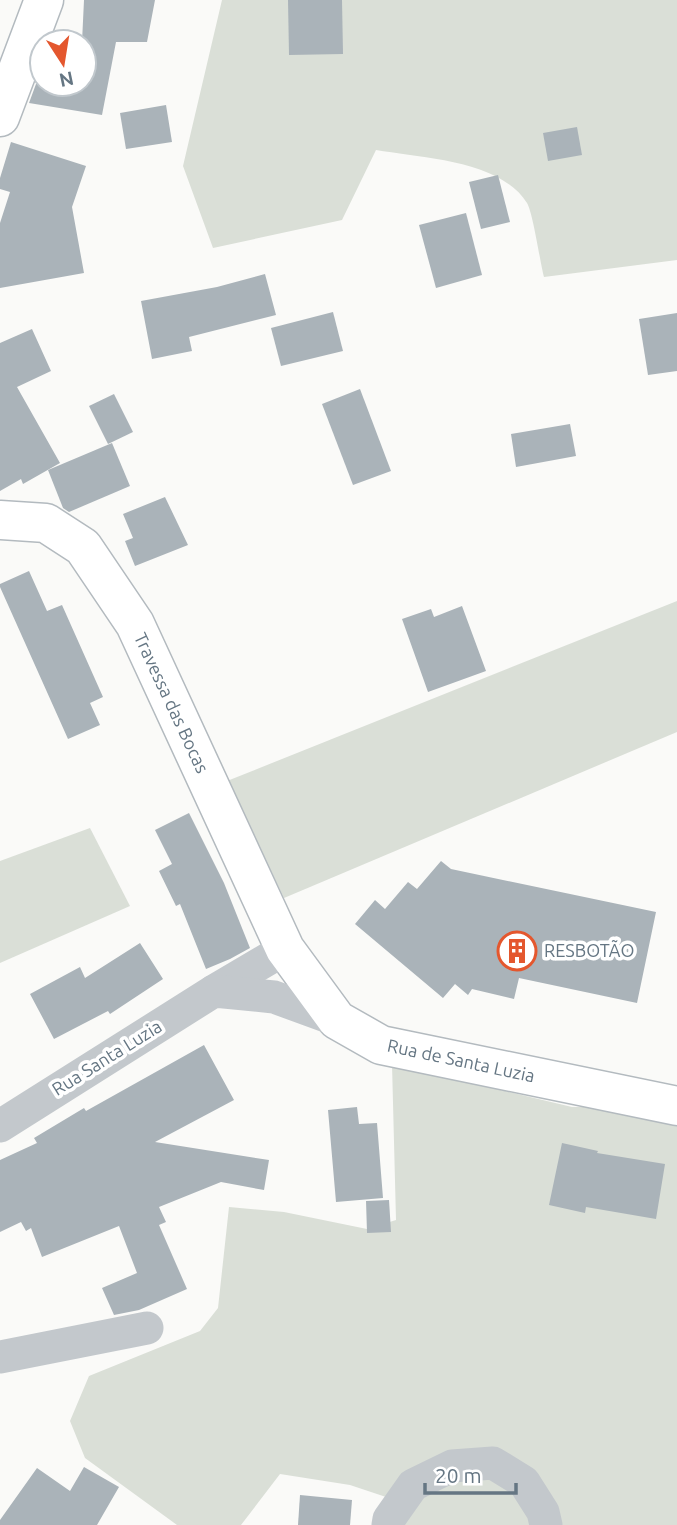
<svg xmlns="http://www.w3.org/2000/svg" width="677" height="1525" font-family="Ubuntu,sans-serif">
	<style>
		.green { fill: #dadfd7 }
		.building { fill: #aab3b9 }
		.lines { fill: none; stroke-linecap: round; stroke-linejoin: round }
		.secondary-casing { stroke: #b3babf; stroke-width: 41 }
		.street { stroke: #c3c8cc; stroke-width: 33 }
		.secondary { stroke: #fff; stroke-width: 38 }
		.labels { text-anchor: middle; stroke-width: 7; stroke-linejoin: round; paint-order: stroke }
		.street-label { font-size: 18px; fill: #657683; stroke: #fff }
		.poi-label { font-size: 18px; fill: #657683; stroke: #fff; text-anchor: start }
	</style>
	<rect width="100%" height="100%" fill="#fafaf8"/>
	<g class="green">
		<path d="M 222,0 L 677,0 L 677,260 L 544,277 C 540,262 533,213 527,203 C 500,160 422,158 376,150 L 342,220 L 213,248 L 183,166 Z"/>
		<path d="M 677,601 L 677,732 L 284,898 L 227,781 Z"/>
		<path d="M 90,828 L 130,906 L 0,963 L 0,861 Z"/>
		<path d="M 392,1064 L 572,1107 L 584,1107 L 677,1126 L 677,1525 L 404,1525 L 404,1503 L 350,1485 L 280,1474 L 241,1525 L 177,1525 L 85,1458 L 70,1421 L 89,1376 L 200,1331 L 218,1308 L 229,1207 L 284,1212 L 367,1229 L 396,1220 Z"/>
	</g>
	<g class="building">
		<path d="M 84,0 L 155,0 L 147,42 L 116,42 L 102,115 L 29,103 L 36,84 L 84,84 L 84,42 L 82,42 Z"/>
		<path d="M 288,0 L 342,0 L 343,54 L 289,55 Z"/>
		<path d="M 166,105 L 172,142 L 126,149 L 120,113 Z"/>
		<path d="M 577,127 L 582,155 L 548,161 L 543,133 Z"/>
		<path d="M 11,142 L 86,166 L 72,207 L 84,273 L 0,288 L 0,223 L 10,192 L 0,189 L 0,178 Z"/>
		<path d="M 498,175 L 510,222 L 481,229 L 469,182 Z"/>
		<path d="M 466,213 L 482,275 L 436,288 L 419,225 Z"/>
		<path d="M 265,274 L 276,315 L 189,337 L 192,351 L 152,359 L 141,301 L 217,287 Z"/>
		<path d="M 333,312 L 343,351 L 281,366 L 271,328 Z"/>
		<path d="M 677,313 L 677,371 L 648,375 L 639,319 Z"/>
		<path d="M 32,329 L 51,371 L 17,387 L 60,463 L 23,484 L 21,479 L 0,491 L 0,343 Z"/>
		<path d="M 360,389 L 391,471 L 353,485 L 322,404 Z"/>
		<path d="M 114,394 L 133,432 L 108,444 L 89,406 Z"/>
		<path d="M 570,424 L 576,456 L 516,467 L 511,434 Z"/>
		<path d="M 112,443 L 130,486 L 69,512 L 63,508 L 48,470 Z"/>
		<path d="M 165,497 L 188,545 L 135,566 L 125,541 L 133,538 L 123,514 Z"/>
		<path d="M 29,571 L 47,611 L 62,605 L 103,697 L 90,703 L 100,725 L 68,739 L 0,587 L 0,584 Z"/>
		<path d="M 462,606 L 486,671 L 428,692 L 402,619 L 431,609 L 434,617 Z"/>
		<path d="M 189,813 L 224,883 L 250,948 L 230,959 L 206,969 L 180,904 L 176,906 L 159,871 L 172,864 L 155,830 Z"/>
		<path d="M 441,861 L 451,869 L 656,912 L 637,1003 L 519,978 L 514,999 L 472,989 L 468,995 L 455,984 L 443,998 L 355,924 L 375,900 L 385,909 L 408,882 L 417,889 Z"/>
		<path d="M 140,943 L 163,979 L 110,1014 L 108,1011 L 54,1039 L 30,994 L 80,967 L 85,978 Z"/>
		<path d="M 204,1045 L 234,1100 L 155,1142 L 269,1160 L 264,1190 L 221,1182 L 159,1207 L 166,1222 L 159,1225 L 187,1289 L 139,1310 L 114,1315 L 102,1288 L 137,1273 L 119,1226 L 42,1257 L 31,1228 L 26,1231 L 21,1222 L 0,1232 L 0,1160 L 37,1143 L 34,1138 L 84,1108 L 86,1111 Z"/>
		<path d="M 357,1107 L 359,1124 L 377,1123 L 383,1198 L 336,1202 L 328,1110 Z"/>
		<path d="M 562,1143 L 598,1151 L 597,1153 L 665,1164 L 656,1219 L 586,1207 L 585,1213 L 549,1205 Z"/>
		<path d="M 389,1200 L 391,1232 L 367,1233 L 366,1201 Z"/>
		<path d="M 84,1467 L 119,1487 L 97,1525 L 0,1525 L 0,1520 L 37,1468 L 70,1491 Z"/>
		<path d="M 300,1495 L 352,1500 L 350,1525 L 298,1525 Z"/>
	</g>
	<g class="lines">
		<defs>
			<g id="secondary">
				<path d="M 0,117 L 44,0"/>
				<path d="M 0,520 L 46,523 L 83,547 L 135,624 L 285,949 L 337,1020 L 381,1045 L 677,1106"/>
			</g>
		</defs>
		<use href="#secondary" class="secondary-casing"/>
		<g class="street">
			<path d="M 214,991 L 285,949"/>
			<path d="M 0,1126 L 214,991 L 274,997 L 337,1020"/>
			<path d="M 0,1357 L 147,1328"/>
			<path d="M 388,1525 L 389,1519 L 413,1485 L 452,1466 L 493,1463 L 524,1482 L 543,1512 L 546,1525"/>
		</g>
		<use href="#secondary" class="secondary"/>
	</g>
	<defs>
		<symbol id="building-ring" viewBox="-11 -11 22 22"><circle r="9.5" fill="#fff" stroke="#e4572e" stroke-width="1.5"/><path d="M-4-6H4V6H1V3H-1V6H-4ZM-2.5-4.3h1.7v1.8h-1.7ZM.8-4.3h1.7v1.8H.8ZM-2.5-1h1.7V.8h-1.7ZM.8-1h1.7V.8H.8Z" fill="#e4572e"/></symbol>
	</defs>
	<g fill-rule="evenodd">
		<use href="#building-ring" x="495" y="929" width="44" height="44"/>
	</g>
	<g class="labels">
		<g class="street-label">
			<text transform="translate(171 703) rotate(65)" y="6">Travessa das Bocas</text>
			<text transform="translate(107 1058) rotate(-32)" y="6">Rua Santa Luzia</text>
			<text transform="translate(461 1061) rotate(12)" y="6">Rua de Santa Luzia</text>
		</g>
		<g class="poi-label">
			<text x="544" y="957">RESBOTÃO</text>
		</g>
	</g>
	<g transform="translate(63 63) rotate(168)"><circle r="33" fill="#ffffff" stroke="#c1c8cd" stroke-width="2"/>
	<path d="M0-5L12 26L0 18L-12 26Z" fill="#e4572e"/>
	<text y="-10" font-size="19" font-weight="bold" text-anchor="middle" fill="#657683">N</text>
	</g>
	<path d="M425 1483v10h91v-10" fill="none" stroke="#657683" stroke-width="3.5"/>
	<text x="435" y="1483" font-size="21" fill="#657683" stroke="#ffffff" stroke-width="5" paint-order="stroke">20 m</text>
</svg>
